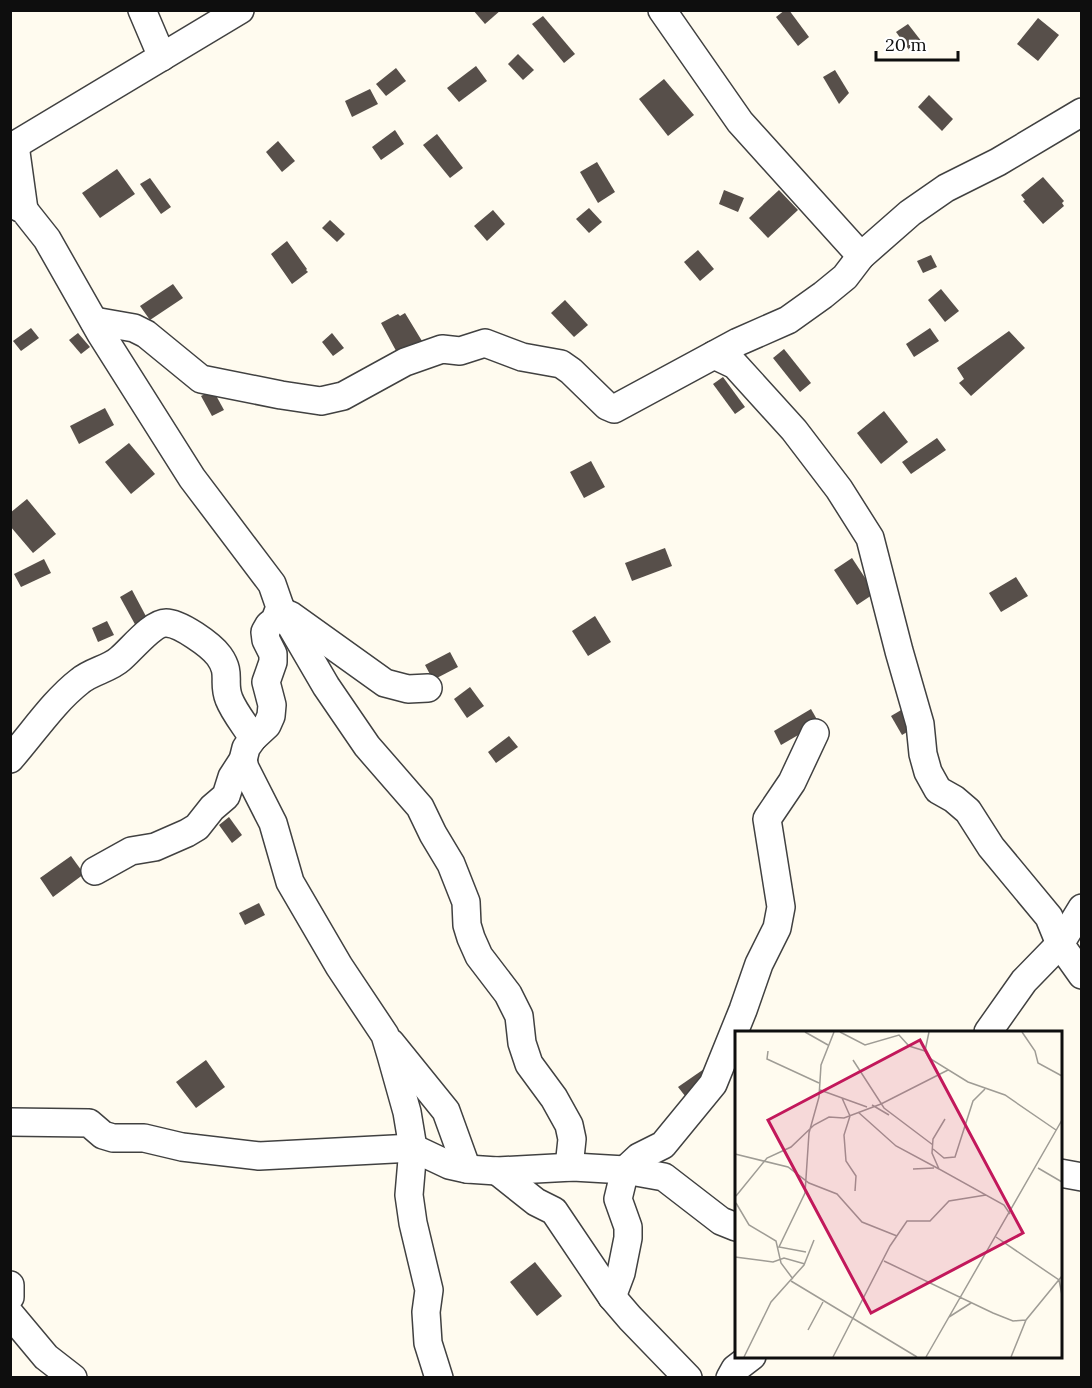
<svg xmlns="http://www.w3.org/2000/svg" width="1092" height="1388" font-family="Lora,serif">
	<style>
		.building { fill: #574f4a }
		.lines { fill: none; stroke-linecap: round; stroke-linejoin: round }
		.minor-casing { stroke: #414141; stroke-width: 30 }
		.minor { stroke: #fff; stroke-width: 27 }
		.inset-road { fill: none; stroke: #9f9c95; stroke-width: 1.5 }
		.view { fill: #c2185b; fill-opacity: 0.15; stroke: #c2185b; stroke-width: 3 }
		.inset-edge { fill: none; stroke: #0e0e0e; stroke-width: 3 }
	</style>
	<rect width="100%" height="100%" fill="#fffbef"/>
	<g class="building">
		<path d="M 473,10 L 501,10 L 485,24 Z"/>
		<path d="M 785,10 L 789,10 L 809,37 L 798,46 L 776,17 Z"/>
		<path d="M 543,16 L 575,54 L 564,63 L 532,24 Z"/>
		<path d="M 1038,18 L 1059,35 L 1038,61 L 1017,44 Z"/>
		<path d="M 908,24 L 922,42 L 910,51 L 896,32 Z"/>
		<path d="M 518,54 L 534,70 L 523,80 L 508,64 Z"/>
		<path d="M 476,66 L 487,81 L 459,102 L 447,88 Z"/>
		<path d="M 396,68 L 406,81 L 386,96 L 376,84 Z"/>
		<path d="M 835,70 L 849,93 L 839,104 L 823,77 Z"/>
		<path d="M 664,79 L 694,115 L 668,136 L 639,99 Z"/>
		<path d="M 370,89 L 378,104 L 352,117 L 345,101 Z"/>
		<path d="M 929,95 L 953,119 L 942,131 L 918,107 Z"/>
		<path d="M 395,130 L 404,144 L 381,160 L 372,147 Z"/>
		<path d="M 437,134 L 463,168 L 450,178 L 423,145 Z"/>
		<path d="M 278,141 L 295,161 L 282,172 L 266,152 Z"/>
		<path d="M 597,162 L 615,192 L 598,203 L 580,172 Z"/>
		<path d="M 117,169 L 135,194 L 100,218 L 82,193 Z"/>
		<path d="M 1043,177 L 1064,201 L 1062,203 L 1064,206 L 1043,224 L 1023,201 L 1025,200 L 1021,195 Z"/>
		<path d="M 150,178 L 171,207 L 161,214 L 140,184 Z"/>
		<path d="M 724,190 L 744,198 L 738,212 L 719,204 Z"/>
		<path d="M 779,190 L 798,210 L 768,238 L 749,218 Z"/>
		<path d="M 589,208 L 602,222 L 589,233 L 576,219 Z"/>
		<path d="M 493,210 L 505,224 L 487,241 L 474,226 Z"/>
		<path d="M 330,220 L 345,234 L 337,242 L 322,228 Z"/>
		<path d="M 287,241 L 307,269 L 306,270 L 308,272 L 292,284 L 271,254 Z"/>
		<path d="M 698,250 L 714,269 L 700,281 L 684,262 Z"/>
		<path d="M 931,255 L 937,267 L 923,273 L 917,261 Z"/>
		<path d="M 173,284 L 183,298 L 150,320 L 140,306 Z"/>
		<path d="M 941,289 L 959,311 L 945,322 L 928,300 Z"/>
		<path d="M 565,300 L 588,325 L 574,337 L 551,313 Z"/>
		<path d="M 405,313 L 422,341 L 415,345 L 401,360 L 381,323 L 398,314 L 400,316 Z"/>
		<path d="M 31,328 L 39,338 L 21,351 L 13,341 Z"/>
		<path d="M 930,328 L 939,341 L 914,357 L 906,344 Z"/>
		<path d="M 1009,331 L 1025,348 L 971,396 L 959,383 L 964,379 L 957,368 Z"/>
		<path d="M 78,333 L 90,347 L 81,354 L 69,340 Z"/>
		<path d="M 332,333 L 344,348 L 333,356 L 322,342 Z"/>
		<path d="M 784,349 L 811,383 L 800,392 L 773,358 Z"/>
		<path d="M 723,377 L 745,407 L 735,414 L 713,384 Z"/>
		<path d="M 213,390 L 224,410 L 212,416 L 201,396 Z"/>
		<path d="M 105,408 L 114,425 L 79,444 L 70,426 Z"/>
		<path d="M 884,411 L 908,442 L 881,464 L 857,433 Z"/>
		<path d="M 937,438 L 946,450 L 911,474 L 902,462 Z"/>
		<path d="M 129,443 L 155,474 L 131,494 L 105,462 Z"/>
		<path d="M 591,461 L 605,487 L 584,498 L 570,472 Z"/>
		<path d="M 27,499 L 56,534 L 33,553 L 10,526 L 10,513 Z"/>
		<path d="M 665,548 L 672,566 L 632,581 L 625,563 Z"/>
		<path d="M 852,558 L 875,593 L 857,605 L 834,570 Z"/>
		<path d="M 44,559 L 51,573 L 21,587 L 14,574 Z"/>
		<path d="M 1016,577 L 1028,596 L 1001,612 L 989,593 Z"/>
		<path d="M 132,590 L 149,622 L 137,628 L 120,597 Z"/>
		<path d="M 595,616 L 611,642 L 588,656 L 572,631 Z"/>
		<path d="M 107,621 L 114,635 L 98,642 L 92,628 Z"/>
		<path d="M 450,652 L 458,667 L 433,680 L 425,665 Z"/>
		<path d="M 470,687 L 484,706 L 467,718 L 454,699 Z"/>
		<path d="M 908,706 L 919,725 L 902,735 L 891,716 Z"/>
		<path d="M 811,709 L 819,723 L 781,745 L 774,731 Z"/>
		<path d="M 509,736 L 518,747 L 496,763 L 488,752 Z"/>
		<path d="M 229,817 L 242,835 L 232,843 L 219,825 Z"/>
		<path d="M 71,856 L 84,874 L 53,897 L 40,878 Z"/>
		<path d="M 259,903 L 265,915 L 245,925 L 239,913 Z"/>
		<path d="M 206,1060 L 225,1087 L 196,1108 L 176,1082 Z"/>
		<path d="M 704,1069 L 714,1082 L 689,1101 L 678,1087 Z"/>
		<path d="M 535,1262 L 562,1296 L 537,1316 L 510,1282 Z"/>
	</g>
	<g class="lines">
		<defs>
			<g id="minor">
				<path d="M 142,10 L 162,57"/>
				<path d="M 662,10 L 740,122 L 861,256"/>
				<path d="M 15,145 L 24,210"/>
				<path d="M 10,148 L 240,10"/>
				<path d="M 10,203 L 24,210 L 47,239 L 101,334 L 192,478 L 272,584 L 280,607 L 275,620 L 269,625 L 265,632 L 266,640 L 273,654 L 273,662 L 266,682 L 272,705 L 271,716 L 267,725 L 253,738 L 246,748 L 243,760 L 232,777 L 226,796 L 212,808 L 197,827 L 187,833 L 155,847 L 131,851 L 95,871"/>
				<path d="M 94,321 L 134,328 L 146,334 L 201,379 L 281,395 L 321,401 L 343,396 L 405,362 L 442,349 L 460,351 L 485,343 L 522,357 L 561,364 L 571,371 L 607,406 L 614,409 L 738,342 L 788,320 L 823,295 L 845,277 L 861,256 L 910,213 L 946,188 L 998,162 L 1082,112"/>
				<path d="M 714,355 L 735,365 L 794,430 L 839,489 L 870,538 L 899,651 L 920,724 L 923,754 L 928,772 L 938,790 L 954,799 L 968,811 L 991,847 L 1049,917 L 1060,944 L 1082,975"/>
				<path d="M 280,607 L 326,686 L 367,746 L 420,807 L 433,834 L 451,864 L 466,902 L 467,925 L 471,938 L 479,956 L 508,994 L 519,1016 L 522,1043 L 529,1064 L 554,1098 L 569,1125 L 572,1139 L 569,1167"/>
				<path d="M 290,615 L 385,683 L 408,689 L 428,688"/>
				<path d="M 10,759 C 33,733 53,702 80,681 C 92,671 109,669 120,659 C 131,650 152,623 166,623 C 180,623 211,645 219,656 C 232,674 222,682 229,699 C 234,712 245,725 253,738"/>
				<path d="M 243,760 L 245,768 L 273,823 L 290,882 L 339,966 L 385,1035 L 391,1055 L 407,1112 L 413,1148 L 409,1195 L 413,1223 L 429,1290 L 426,1312 L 428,1343 L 439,1378"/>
				<path d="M 988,1032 L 1024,981 L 1060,944 L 1082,908"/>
				<path d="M 391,1043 L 446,1111 L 467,1169"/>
				<path d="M 10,1122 L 89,1123 L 103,1135 L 113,1138 L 144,1138 L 182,1147 L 259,1156 L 413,1148 L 449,1165 L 467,1169 L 497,1171 L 573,1167 L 625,1170 L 664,1177 L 721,1221 L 736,1227"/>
				<path d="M 497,1171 L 536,1202 L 554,1211 L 612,1297 L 630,1318 L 688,1378"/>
				<path d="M 1060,1173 L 1082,1177"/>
				<path d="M 10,1285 L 10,1297"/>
				<path d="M 612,1297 L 621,1273 L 628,1238 L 628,1227 L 618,1199 L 625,1170 L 639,1157 L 663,1145 L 713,1084 L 743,1010 L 759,964 L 777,928 L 781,907 L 767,819 L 792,782 L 815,733"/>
				<path d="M 10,1314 L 46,1357 L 73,1378"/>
				<path d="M 730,1378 L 735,1369 L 752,1356"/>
			</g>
		</defs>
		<use href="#minor" class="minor-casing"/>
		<use href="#minor" class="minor"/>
	</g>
	<g transform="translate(735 1031)">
		<rect width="327" height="327" fill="#fffbef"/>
		<path class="inset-road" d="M 70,1 L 93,14M 105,1 L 130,14 L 164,4 L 174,15 L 190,20M 194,1 L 190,20 L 194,27 L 233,51 L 270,64 L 321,99M 287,1 L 300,20 L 303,32 L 327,45M 33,20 L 32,28 L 84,52M 118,29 L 149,77 L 198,114M 85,59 L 132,76M 107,67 L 115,85 L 109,104 L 111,130 L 121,145 L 120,160M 137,74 L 154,84M 123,81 L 161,115 L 204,138M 210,88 L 198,108 L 197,122 L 204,138 L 269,174 L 275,183M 198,118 L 209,127 L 220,126 L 238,70 L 250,58M 0,123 L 53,136 L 74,152 L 102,163 L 127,191 L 162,205M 303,137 L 327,151M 178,138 L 199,137M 1,165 L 32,127 L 56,116 L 79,94 L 94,86 L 109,87 L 146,73 L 213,39M 1,172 L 14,194 L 41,210 L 46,232 L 58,248M 261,206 L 324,249 L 327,264M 71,221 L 44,216 L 70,162 L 74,102 L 84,66 L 86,34 L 99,1M 0,226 L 38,231 L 49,227 L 70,233M 149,230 L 258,282 L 278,290 L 291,289M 56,250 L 182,326M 214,286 L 236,272M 73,299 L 88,271M 9,326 L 36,271 L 69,234 L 79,209M 98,326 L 155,215 L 172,190 L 195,190 L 214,170 L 251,164M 191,326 L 327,89M 276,326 L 291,289 L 327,245"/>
		<path class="view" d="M 185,9 L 288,202 L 136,282 L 33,89 Z"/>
		<rect width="327" height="327" class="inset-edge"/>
	</g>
	<rect width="1092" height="1388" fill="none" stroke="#0e0e0e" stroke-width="24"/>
	<path d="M876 51v9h82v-9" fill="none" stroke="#0e0e0e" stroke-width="3"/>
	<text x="885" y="51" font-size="18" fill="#0e0e0e" stroke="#ffffff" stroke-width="4.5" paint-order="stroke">20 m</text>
</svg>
